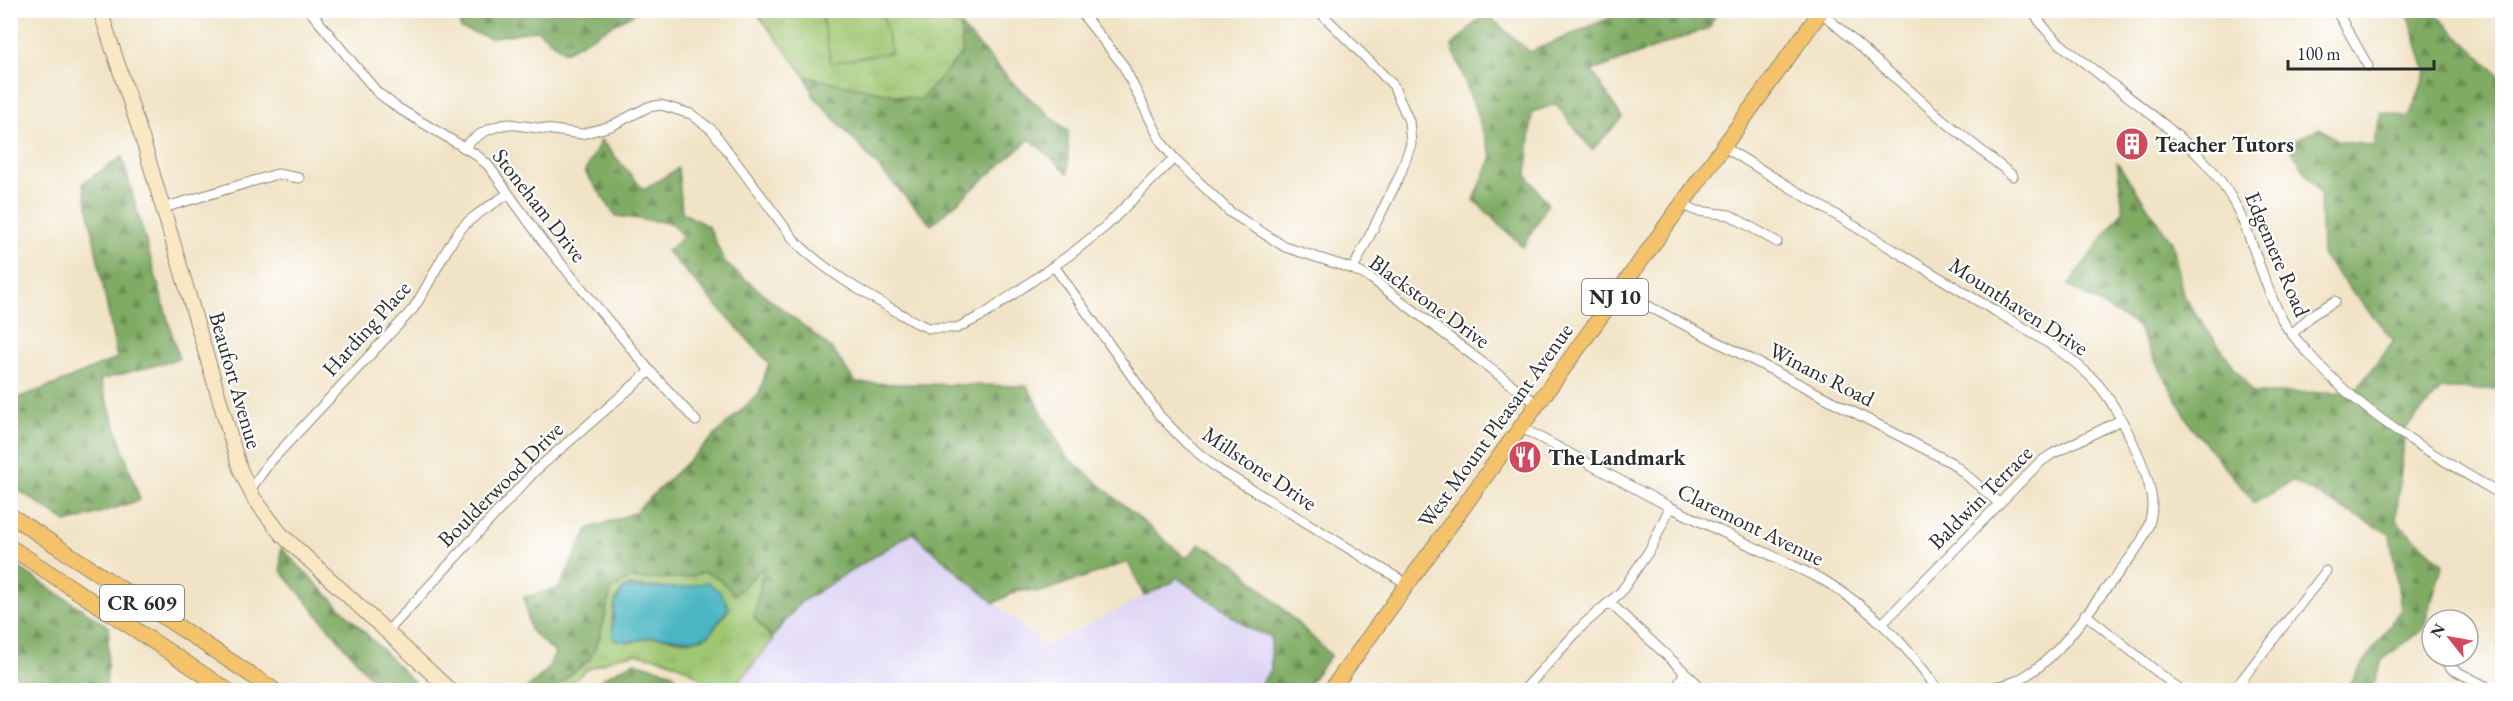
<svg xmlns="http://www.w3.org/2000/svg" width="2513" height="701" font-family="'EB Garamond',serif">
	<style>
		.built { fill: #ded5f5 }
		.grass { fill: url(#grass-tufts); stroke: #65784e; stroke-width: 1.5; fill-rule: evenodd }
		.forest { fill: url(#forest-firs); stroke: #556b47; stroke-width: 1.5 }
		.pitch { fill: #9fc671; stroke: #65784e; stroke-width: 1.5 }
		.water { fill: #48b6c2; stroke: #3a7076; stroke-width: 1.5 }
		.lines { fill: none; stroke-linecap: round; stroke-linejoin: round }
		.street-casing { stroke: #8e8778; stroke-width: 11 }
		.secondary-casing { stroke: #8e8778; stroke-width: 16 }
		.primary-casing { stroke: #8e8778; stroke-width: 17 }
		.street { stroke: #fff; stroke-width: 9 }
		.secondary { stroke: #fae7c3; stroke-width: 14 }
		.primary { stroke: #f3c26a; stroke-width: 15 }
		.labels { text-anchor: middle; stroke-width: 4.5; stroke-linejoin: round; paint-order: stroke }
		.shield { fill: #fff; stroke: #6b6b6b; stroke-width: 1.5 }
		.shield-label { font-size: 21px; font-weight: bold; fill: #2b2b2b }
		.poi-label { font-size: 22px; font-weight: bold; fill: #2b2b2b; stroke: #fff; text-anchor: start }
		.street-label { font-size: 22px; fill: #2b2b2b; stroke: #fff }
	</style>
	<defs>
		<pattern id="grass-tufts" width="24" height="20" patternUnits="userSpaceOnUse" patternTransform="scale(1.5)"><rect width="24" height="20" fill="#9fc671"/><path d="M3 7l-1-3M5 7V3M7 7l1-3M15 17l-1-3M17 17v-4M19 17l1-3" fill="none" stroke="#89aa62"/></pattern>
		<pattern id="forest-firs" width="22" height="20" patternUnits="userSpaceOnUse" patternTransform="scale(1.5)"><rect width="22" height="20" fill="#7fab63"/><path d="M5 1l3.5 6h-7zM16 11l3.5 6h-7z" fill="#688b52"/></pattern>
	</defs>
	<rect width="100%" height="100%" fill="#fff"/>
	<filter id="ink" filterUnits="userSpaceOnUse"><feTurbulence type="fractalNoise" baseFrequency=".0167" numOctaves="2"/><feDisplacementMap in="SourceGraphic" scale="12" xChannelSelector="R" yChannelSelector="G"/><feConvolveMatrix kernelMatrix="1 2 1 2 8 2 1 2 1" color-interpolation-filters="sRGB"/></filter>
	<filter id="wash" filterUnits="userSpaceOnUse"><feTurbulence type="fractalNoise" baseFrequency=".008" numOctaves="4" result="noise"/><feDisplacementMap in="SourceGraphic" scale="24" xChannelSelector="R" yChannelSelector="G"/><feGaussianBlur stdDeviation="1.35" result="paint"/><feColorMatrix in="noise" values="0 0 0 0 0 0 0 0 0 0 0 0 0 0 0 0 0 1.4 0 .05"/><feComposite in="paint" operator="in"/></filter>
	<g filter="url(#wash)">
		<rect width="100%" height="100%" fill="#f1e3c6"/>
		<path class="built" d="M 912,532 L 1045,646 L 1173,582 L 1176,577 L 1252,630 L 1271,636 L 1271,670 L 1256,690 L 735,690 L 801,602 Z"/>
		<g class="grass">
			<path d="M 755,11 L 948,11 L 961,26 L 962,54 L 920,100 L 806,77 Z"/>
			<path d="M 765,566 L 754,617 L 773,640 L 733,690 L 715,690 L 687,669 L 664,659 L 636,654 L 616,657 L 587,670 L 562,690 L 552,690 L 590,659 L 600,636 L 611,590 L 628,579 L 683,578 L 705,572 L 718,578 L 735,594 ZM 703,583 L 728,611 L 709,635 L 701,639 L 683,641 L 656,636 L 632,642 L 614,640 C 610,623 611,595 628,586 L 682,588 Z"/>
		</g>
		<g class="forest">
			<path d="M 456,11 L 456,10 L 638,11 L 565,52 L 537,30 L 491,38 L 461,29 Z"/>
			<path d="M 1626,11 L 1717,11 L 1709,28 L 1592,71 L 1622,118 L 1592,150 L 1556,104 L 1532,112 L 1527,176 L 1548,204 L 1523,247 L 1474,200 L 1492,156 L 1452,46 L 1485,13 L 1530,52 Z"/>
			<path d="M 2407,11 L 2432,11 L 2502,78 L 2502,389 L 2441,389 L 2405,429 L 2396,521 L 2443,564 L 2423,629 L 2382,660 L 2372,690 L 2345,690 L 2401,609 L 2390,534 L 2292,481 L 2255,503 L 2191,426 L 2136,325 L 2068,285 L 2123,211 L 2117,162 L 2173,244 L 2183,296 L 2253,393 L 2354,392 L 2394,341 L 2322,256 L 2320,194 L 2287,144 L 2320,128 L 2339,141 L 2373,146 L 2381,112 L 2409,117 L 2426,73 Z"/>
			<path d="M 961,26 L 1016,86 L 1068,131 L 1068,173 L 1030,139 L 931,225 L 813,95 L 806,77 L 920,100 L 962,54 Z"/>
			<path d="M 601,140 L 644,190 L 678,168 L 682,212 L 709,227 L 725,263 L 831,348 L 856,383 L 1027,386 L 1066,456 L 1186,558 L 1200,544 L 1235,563 L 1331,655 L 1304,690 L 1256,690 L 1271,670 L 1271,636 L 1252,630 L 1176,577 L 1173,582 L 1144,596 L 1128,562 L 1041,592 L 1018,590 L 994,603 L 912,533 L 801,602 L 772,638 L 754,617 L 764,567 L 735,595 L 718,578 L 705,572 L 683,578 L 628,579 L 611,590 L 600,636 L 590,659 L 552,690 L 525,690 L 547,670 L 555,653 L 530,630 L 524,597 L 559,588 L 588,529 L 634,513 L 759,393 L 769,363 L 667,251 L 683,237 L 671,223 L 616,216 L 585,172 Z"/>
			<path d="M 122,157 L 179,359 L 100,380 L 140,500 L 68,523 L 11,485 L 11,400 L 56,384 L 117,358 L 83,183 Z"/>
			<path d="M 281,548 L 422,690 L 381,690 L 281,571 Z"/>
			<path d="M 10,562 L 109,627 L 106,690 L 26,690 L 11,667 Z"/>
			<path d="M 634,662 L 670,672 L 691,690 L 592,690 L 603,678 Z"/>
		</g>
		<path class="pitch" d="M 821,11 L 882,11 L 891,52 L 831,63 Z"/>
		<path class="water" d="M 707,582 L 720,592 L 729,607 L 709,635 C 688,645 674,635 653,637 C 640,638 624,647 612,637 L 615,603 L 624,588 L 682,588 Z"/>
	</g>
	<g filter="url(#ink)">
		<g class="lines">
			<defs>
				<g id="street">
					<path d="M 309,10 L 377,92 L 398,108 L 475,154 L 488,165 L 544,243 L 650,371 L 696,421"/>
					<path d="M 1079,10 L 1123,65 L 1162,143 L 1174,158 L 1230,212 L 1285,247 L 1353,269 L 1372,279 L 1537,404"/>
					<path d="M 1318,10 L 1393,85 L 1409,121 L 1411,144 L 1400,175 L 1353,269"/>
					<path d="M 2033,10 C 2046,37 2071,52 2094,70 C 2130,99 2170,126 2203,160 C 2252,211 2252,264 2283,321 C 2289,333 2300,343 2308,353 C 2362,415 2432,454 2502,495"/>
					<path d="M 2336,10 L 2368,66"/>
					<path d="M 1821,12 L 1942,119 L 2013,176"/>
					<path d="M 463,147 C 478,135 490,126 509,124 L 582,134 L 611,126 L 648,107 L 661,105 L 691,114 L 712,130 L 795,241 C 829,275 873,298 915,322 L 928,328 L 957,328 L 985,314 L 1071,254 L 1106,226 L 1174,158"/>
					<path d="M 1724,147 C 1804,196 1884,244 1965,293 C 2008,320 2061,345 2096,382 C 2117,405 2152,474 2152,505 C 2152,535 2130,557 2113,580 C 2085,614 2057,662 2016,681 C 2003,687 1986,688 1972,690"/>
					<path d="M 1682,204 L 1697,211 L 1730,215 L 1777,242"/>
					<path d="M 163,208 L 277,174 L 299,178"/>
					<path d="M 1054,266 L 1160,416 L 1186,443 L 1218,469 L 1409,585"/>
					<path d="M 1619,291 L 1952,463 L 1999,503"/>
					<path d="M 2292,334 L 2312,315 L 2335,301"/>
					<path d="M 1520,427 L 1670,507 L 1825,581 C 1874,611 1906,644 1938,690"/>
					<path d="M 250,490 L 269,463 L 413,309 C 430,284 441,256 459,231 C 471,216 492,205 508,194"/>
					<path d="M 1610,603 L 1704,690"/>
					<path d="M 2085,614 L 2180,690"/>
					<path d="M 1883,623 L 2039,463 L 2052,454 L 2121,420"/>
					<path d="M 387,632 L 535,471 L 650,371"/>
					<path d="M 2444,660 L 2452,669 L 2493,690"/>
					<path d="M 1524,690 L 1583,625 L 1621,592 L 1651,548 L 1670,507"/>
					<path d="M 1676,690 L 1684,673"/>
					<path d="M 2234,690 L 2326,571"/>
				</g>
				<path id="secondary" d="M 100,10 L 144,144 L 240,469 L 253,497 L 281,534 L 450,690"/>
				<g id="primary">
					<path d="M 10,515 L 274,690"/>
					<path d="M 10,547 L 227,690"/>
					<path d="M 1331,690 L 1822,10"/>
				</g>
			</defs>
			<use href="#street" class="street-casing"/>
			<use href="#secondary" class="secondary-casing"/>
			<use href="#primary" class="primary-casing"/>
			<use href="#street" class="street"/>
			<use href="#secondary" class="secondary"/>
			<use href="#primary" class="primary"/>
		</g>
	</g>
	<defs>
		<symbol id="building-disc" viewBox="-11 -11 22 22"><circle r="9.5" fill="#d1495b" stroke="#fff"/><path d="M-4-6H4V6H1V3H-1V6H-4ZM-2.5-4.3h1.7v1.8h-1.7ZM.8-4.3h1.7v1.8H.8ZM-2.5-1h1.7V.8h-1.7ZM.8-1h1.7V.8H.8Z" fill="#fff"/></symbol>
		<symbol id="restaurant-disc" viewBox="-11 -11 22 22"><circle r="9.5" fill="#d1495b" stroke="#fff"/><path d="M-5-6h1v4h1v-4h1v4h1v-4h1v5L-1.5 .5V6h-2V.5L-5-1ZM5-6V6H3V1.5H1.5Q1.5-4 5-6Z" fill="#fff"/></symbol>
	</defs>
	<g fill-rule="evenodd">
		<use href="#building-disc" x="2113" y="125" width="38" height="38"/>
		<use href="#restaurant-disc" x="1506" y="438" width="38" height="38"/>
	</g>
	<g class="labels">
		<g class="shield">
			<rect x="1582" y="279" width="66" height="36" rx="4.5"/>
			<rect x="100" y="585" width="84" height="36" rx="4.5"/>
		</g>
		<g class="shield-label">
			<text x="1615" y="304">NJ 10</text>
			<text x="142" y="610">CR 609</text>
		</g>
		<g class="poi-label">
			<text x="2155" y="152">Teacher Tutors</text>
			<text x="1548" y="465">The Landmark</text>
		</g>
		<g class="street-label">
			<text transform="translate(540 205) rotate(52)" y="8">Stoneham Drive</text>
			<text transform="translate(2278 254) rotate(67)" y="8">Edgemere Road</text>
			<text transform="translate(1430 301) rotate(36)" y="8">Blackstone Drive</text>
			<text transform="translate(2019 306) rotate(33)" y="8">Mounthaven Drive</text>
			<text transform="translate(366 328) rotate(-48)" y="8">Harding Place</text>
			<text transform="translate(1822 374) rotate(27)" y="8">Winans Road</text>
			<text transform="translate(236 380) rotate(74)" y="8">Beaufort Avenue</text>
			<text transform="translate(1495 425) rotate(-54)" y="8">West Mount Pleasant Avenue</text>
			<text transform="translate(1260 468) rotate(34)" y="8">Millstone Drive</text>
			<text transform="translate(500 484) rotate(-45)" y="8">Boulderwood Drive</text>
			<text transform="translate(1980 497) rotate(-45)" y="8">Baldwin Terrace</text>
			<text transform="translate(1751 524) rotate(26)" y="8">Claremont Avenue</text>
		</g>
	</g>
	<rect width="2513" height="701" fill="none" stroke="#fff" stroke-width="36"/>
	<g transform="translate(2450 638) rotate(301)"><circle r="28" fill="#ffffff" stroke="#aaaaaa" stroke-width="1.5"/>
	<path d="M0-4.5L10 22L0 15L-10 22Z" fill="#d1495b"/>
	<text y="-9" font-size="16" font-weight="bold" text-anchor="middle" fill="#2b2b2b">N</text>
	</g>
	<path d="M2288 60v9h146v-9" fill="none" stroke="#2b2b2b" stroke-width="3"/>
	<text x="2297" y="60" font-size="18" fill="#2b2b2b" stroke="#ffffff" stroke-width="4.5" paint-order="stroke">100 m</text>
</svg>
